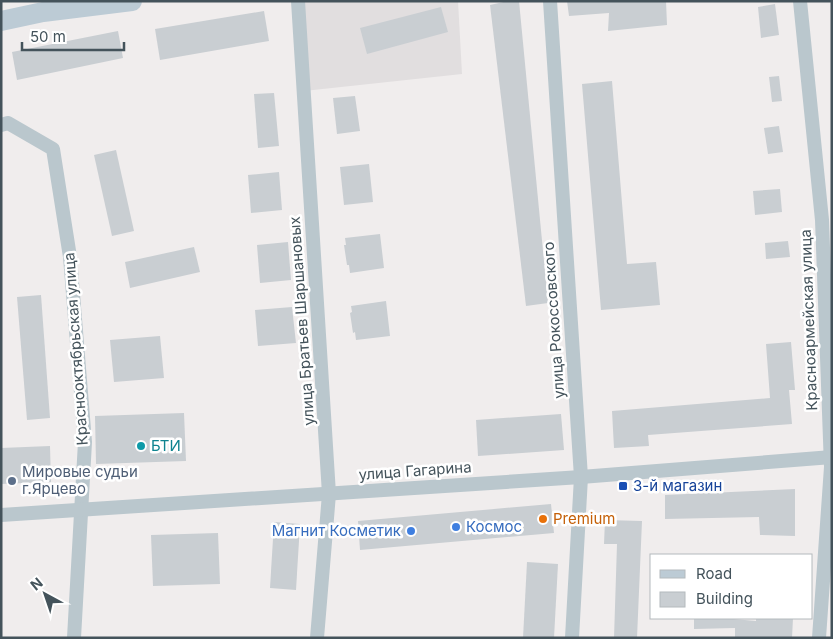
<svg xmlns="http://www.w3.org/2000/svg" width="833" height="639" font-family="Inter,sans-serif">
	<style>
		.education { fill: #e1dedf }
		.building { fill: #c9ced2 }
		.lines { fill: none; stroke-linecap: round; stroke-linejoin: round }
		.street { stroke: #bac7cd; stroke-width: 14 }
		.secondary { stroke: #bccbd5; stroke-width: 20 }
		.culture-dot { fill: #0f9aa8; stroke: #fff; stroke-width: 2 }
		.service-dot { fill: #5c6f8a; stroke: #fff; stroke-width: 2 }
		.transit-dot { fill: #1a4fb4; stroke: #fff; stroke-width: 2 }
		.food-dot { fill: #e8710a; stroke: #fff; stroke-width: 2 }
		.shop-dot { fill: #3f7fe0; stroke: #fff; stroke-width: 2 }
		.labels { text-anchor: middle; stroke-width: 5; stroke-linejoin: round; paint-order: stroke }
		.street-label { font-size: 15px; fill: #44535b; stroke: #fff }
		.culture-label { font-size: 15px; fill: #0d838f; stroke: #fff; text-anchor: start }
		.service-label { font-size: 15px; fill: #4e5e75; stroke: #fff; text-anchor: start }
		.transit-label { font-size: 15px; fill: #164399; stroke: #fff; text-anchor: start }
		.food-label { font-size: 15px; fill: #c56008; stroke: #fff; text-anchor: start }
		.shop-label { font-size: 15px; fill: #366cbe; stroke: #fff; text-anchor: start }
	</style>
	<rect width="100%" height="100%" fill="#f0eded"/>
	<path class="education" d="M 298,1 L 458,1 L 462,74 L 304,91 Z"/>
	<g class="building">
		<path d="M 508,1 L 519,1 L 548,303 L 526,306 L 490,5 Z"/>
		<path d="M 567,1 L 666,1 L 667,25 L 608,31 L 609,13 L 569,16 Z"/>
		<path d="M 775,4 L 779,35 L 761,38 L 758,7 Z"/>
		<path d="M 441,7 L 448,32 L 367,54 L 360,28 Z"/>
		<path d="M 264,11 L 269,41 L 160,60 L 155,29 Z"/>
		<path d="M 118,31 L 123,58 L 17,80 L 12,52 Z"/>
		<path d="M 779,76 L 782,101 L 772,102 L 769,77 Z"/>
		<path d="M 612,81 L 627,264 L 656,262 L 660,305 L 601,310 L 582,84 Z"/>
		<path d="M 274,93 L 279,146 L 258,148 L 254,94 Z"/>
		<path d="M 355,96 L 360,131 L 337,134 L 333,98 Z"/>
		<path d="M 779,126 L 783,152 L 768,154 L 764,128 Z"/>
		<path d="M 116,150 L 134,231 L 112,236 L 94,155 Z"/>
		<path d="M 369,164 L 373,202 L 344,205 L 340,167 Z"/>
		<path d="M 279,172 L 282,210 L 251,213 L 248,175 Z"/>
		<path d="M 780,189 L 782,212 L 755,215 L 753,191 Z"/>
		<path d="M 380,234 L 384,268 L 350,273 L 349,265 L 347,265 L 344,245 L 346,245 L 345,238 Z"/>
		<path d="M 788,241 L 790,257 L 766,259 L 765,243 Z"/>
		<path d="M 288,242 L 291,280 L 260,283 L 257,245 Z"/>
		<path d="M 194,247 L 200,272 L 130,288 L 125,262 Z"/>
		<path d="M 41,295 L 50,418 L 27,420 L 17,297 Z"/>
		<path d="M 386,301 L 390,336 L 356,340 L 355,332 L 353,333 L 350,313 L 352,312 L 351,306 Z"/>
		<path d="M 292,307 L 296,343 L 258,346 L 255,310 Z"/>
		<path d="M 160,336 L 164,378 L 114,382 L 110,340 Z"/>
		<path d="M 791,342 L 795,390 L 789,390 L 792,424 L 648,435 L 649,446 L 614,448 L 612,411 L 770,398 L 766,344 Z"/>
		<path d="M 184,413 L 186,461 L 96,464 L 95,416 Z"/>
		<path d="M 561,414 L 564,450 L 478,456 L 476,420 Z"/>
		<path d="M 50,446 L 51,482 L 1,484 L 1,448 Z"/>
		<path d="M 795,489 L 795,536 L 760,535 L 759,517 L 665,519 L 665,495 Z"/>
		<path d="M 551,504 L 554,533 L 360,550 L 358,521 Z"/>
		<path d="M 605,520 L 642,521 L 637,638 L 614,638 L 617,544 L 604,544 Z"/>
		<path d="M 274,522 L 300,524 L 296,590 L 270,588 Z"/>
		<path d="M 218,533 L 220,584 L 153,586 L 151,535 Z"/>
		<path d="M 527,562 L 558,564 L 554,638 L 523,638 Z"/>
		<path d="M 694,618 L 722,618 L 756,621 L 756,618 L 793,618 L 792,638 L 735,638 L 735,628 L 694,629 Z"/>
	</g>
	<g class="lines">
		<g class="street">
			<path d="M 298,1 L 329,494 L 317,638"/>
			<path d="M 550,1 L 581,477 L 572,638"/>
			<path d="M 800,1 L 822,220 L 831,467 L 819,638"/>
			<path d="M 1,125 L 8,123 L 53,149 L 70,257 L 85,442 L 74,638"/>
			<path d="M 1,515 L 581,477 L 832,457"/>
		</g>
		<path class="secondary" d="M 1,21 L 43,12 L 132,1"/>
	</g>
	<circle class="culture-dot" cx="141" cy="446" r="5"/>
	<circle class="service-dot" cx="12" cy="481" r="5"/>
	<rect class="transit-dot" x="618" y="481" width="10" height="10" rx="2.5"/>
	<circle class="food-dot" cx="543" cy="519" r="5"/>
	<g class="shop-dot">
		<circle cx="456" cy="527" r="5"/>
		<circle cx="411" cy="531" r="5"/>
	</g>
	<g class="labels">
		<g class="street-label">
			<text transform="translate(554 320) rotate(-94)" y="5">улица Рокоссовского</text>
			<text transform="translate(809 320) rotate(-92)" y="5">Красноармейская улица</text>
			<text transform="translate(302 321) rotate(-94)" y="5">улица Братьев Шаршановых</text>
			<text transform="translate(76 349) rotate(-94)" y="5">Краснооктябрьская улица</text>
			<text transform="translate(415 471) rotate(-4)" y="5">улица Гагарина</text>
		</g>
		<g class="culture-label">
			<text x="151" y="451">БТИ</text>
		</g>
		<g class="service-label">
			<text x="22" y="477">Мировые судьи<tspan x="22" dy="17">г.Ярцево</tspan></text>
		</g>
		<g class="transit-label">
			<text x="633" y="491">3-й магазин</text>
		</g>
		<g class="food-label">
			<text x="553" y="524">Premium</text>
		</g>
		<g class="shop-label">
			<text x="466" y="532">Космос</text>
			<text x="401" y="536" text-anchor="end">Магнит Косметик</text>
		</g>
	</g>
	<rect width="833" height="639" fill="none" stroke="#44535b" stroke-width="5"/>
	<rect x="650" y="554" width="162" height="65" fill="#ffffff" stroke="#b4babd"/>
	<rect x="660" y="570" width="25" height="8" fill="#bccbd5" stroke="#b4babd"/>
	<text x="696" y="579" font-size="15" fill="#44535b">Road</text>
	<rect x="660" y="592" width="25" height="15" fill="#c9ced2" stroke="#b4babd"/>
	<text x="696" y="604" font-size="15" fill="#44535b">Building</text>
	<g transform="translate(45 594) rotate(320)" stroke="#ffffff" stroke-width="4" paint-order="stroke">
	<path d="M0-4L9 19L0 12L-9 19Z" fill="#44535b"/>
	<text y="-8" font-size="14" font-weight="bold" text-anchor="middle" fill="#44535b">N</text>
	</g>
	<path d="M22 42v8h102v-8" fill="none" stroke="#44535b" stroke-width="2.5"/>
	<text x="30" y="42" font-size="15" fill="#44535b" stroke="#ffffff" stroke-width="4" paint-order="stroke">50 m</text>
</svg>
